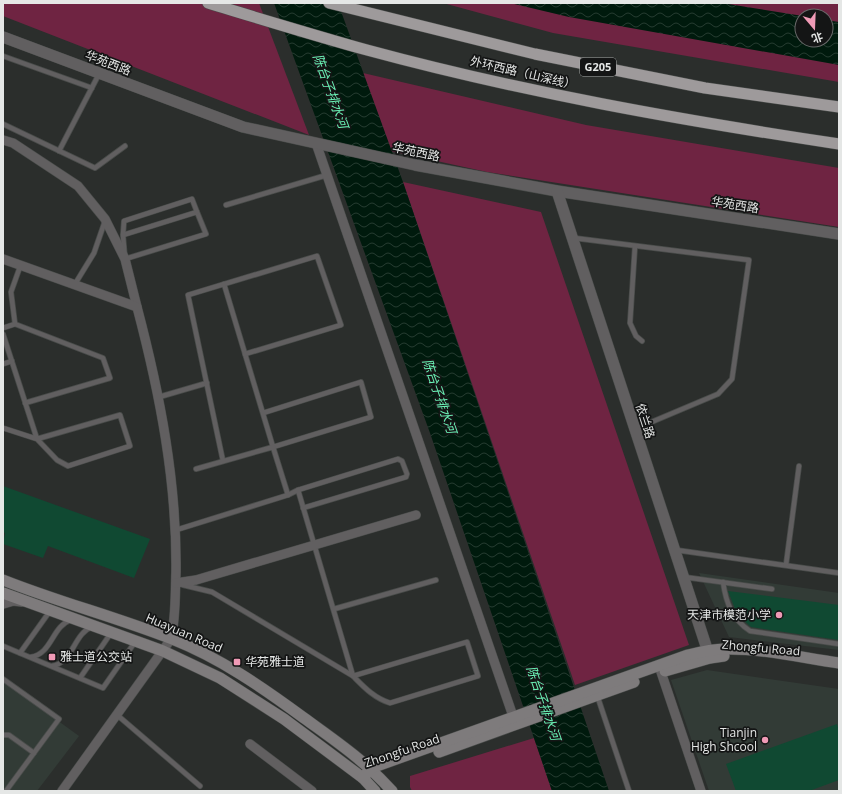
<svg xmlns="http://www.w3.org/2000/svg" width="842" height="794" font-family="'Open Sans','Noto Sans SC',sans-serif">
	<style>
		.built { fill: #323b36 }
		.green { fill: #6f2442; fill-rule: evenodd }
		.water { fill: url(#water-waves) }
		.building { fill: #104932 }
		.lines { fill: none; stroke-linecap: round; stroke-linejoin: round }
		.service-casing { stroke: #494c4a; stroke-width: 6 }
		.minor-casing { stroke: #494c4a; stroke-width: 10 }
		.tertiary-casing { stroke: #494c4a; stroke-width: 12 }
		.secondary-casing { stroke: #494c4a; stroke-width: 12 }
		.trunk-casing { stroke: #494c4a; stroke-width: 12 }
		.service { stroke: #615f60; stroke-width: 4.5 }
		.minor { stroke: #615f60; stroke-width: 9 }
		.tertiary { stroke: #615f60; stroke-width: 11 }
		.secondary { stroke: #7e7b7c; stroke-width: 11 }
		.trunk { stroke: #9e9a9b; stroke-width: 11 }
		.poi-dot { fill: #f09ab6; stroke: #141515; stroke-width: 1.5 }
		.labels { text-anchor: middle; stroke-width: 3.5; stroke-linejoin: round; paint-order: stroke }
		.shield { fill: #141515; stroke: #a6a8a7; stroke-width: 1 }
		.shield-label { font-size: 11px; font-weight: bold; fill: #e5e7e6 }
		.street-label { font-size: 12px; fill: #e5e7e6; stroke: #141515 }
		.poi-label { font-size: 12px; fill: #e5e7e6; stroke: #141515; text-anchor: end }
		.water-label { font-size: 13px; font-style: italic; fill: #6af1b5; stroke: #141515 }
	</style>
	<defs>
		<pattern id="water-waves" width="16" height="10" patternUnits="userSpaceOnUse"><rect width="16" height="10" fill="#001a0d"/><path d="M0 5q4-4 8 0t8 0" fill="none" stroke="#253b30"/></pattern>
	</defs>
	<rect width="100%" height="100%" fill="#2b2e2c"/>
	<g class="built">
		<path d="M 699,573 L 839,593 L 839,650 L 729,637 Z"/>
		<path d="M 707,670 L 839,689 L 839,791 L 709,791 L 671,680 Z"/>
		<path d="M 3,681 L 79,736 L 37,791 L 3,791 Z"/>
	</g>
	<g class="green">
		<path d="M 3,3 L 259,3 L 309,135 L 3,16 Z"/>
		<path d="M 443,3 L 839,3 L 839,82 L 553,33 ZM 802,16 L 826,16 L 826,40 L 802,40 Z"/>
		<path d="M 363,73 L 586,125 L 839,168 L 839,227 L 487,172 L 391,151 Z"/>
		<path d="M 403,182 L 541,212 L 689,645 L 575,685 Z"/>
		<path d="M 534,738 L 552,791 L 412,791 L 410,787 L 410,776 Z"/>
	</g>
	<g class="water">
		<path d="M 274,3 L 338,3 L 403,182 L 609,791 L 552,791 L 430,433 Z"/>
		<path d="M 510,3 L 722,3 L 803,16 L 802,40 L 826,40 L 826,20 L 839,22 L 839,65 L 569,17 Z"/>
	</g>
	<g class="building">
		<path d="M 3,486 L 150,539 L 134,578 L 48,546 L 43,558 L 3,544 L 5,533 L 3,532 Z"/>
		<path d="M 728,591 L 839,605 L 839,640 L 751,627 L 737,614 Z"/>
		<path d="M 837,724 L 839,731 L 839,780 L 809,791 L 736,791 L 726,764 Z"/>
	</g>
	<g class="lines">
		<defs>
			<g id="service">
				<path d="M 3,56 L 92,88"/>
				<path d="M 3,124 L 95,168 L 125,146"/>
				<path d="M 59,151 L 99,74"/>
				<path d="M 226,205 L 327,175"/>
				<path d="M 197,212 L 206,234 L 125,259 L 123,235 Z"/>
				<path d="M 123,235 L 124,221 L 192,199 L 197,212"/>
				<path d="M 574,238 L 749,260 L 732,379 L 718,394 L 635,429"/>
				<path d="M 635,246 L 630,323 L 636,336 L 642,341"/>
				<path d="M 75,284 L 94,253 L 105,221"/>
				<path d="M 224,284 L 273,447 L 371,417 L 361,382 L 263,413"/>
				<path d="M 15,324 L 103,358 L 110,378 L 25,403"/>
				<path d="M 3,328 L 15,324 L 11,292 L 21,264"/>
				<path d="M 3,334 L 37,439 L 57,460 L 68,466 L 130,446 L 120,415 L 37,439 L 3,428"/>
				<path d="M 3,364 L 12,361"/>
				<path d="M 159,397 L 207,383"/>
				<path d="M 223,461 L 188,295 L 317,256 L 341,325 L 245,354"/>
				<path d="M 196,469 L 273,447 L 288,495"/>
				<path d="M 298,490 L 398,459 L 402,461 L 407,474 L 406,477 L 303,508"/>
				<path d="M 176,530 L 288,495 L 298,490 L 353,676 L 212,592 L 183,585"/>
				<path d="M 676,550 L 839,573"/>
				<path d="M 786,565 L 799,466"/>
				<path d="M 684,577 L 772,589"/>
				<path d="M 723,582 C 726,603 732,619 750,631 L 839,644"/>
				<path d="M 334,609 L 436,580"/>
				<path d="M 467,642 L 478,676 L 390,703 C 374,698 364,687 353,676 Z"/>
				<path d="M 3,646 L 103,688 L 135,642"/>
				<path d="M 20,653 L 50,611"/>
				<path d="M 31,657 C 52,654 52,626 71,620"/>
				<path d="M 52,666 C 73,663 74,633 92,627"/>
				<path d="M 80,678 L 111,633"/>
				<path d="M 3,679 L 59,719 L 6,791"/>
				<path d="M 597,695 L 629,791"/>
				<path d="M 116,714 L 200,786"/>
				<path d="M 3,735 L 9,735 L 34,753"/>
			</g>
			<g id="minor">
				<path d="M 3,140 L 13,143 L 78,186 L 105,219 L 125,259 L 137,307"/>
				<path d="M 316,143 L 515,722"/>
				<path d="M 3,259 L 137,307 C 160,394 177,482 176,572 C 175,594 176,617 171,639 L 62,791"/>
				<path d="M 176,583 L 196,580 L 416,515"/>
				<path d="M 659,666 L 701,791"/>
				<path d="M 250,744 L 312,791"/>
			</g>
			<g id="tertiary">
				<path d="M 3,37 L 243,127 L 415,165 L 557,191 L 839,234"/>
				<path d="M 557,191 L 710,658"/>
				<path d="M 3,603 L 13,600 L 22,601"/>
			</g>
			<g id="secondary">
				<path d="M 3,580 C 58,602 116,617 172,639 C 220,658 262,687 304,718 C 337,742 364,760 392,791"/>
				<path d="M 3,593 L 163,651 L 220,678 L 284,719 L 363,778 L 375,791"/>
				<path d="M 665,671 L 710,658 L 724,656"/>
				<path d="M 439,752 L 634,682"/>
				<path d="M 363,778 L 371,768 L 688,655 C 700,652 713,649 725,649 C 761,648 803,658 839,663"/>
			</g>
			<g id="trunk">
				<path d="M 208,3 C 261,19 313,35 367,50 C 522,92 680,120 839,144"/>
				<path d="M 329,3 L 535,54 L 705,88 L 839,107"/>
			</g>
		</defs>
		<use href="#service" class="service-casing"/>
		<use href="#minor" class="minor-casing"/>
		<use href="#tertiary" class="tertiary-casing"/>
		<use href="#secondary" class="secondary-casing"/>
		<use href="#trunk" class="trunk-casing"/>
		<use href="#service" class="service"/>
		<use href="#minor" class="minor"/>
		<use href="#tertiary" class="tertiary"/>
		<use href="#secondary" class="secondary"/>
		<use href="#trunk" class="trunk"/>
	</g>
	<g class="poi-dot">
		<circle cx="779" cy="615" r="4"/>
		<rect x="48" y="653" width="8" height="8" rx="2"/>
		<rect x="233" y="658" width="8" height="8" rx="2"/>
		<circle cx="765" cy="740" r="4"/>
	</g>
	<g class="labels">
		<rect class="shield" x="580" y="58" width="36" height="18" rx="3"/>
		<g class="shield-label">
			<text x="598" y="71">G205</text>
		</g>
		<g class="street-label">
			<text transform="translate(108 63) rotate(21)" y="4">华苑西路</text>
			<text transform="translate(523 73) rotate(13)" y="4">外环西路（山深线）</text>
			<text transform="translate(416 152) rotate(12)" y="4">华苑西路</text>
			<text transform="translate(735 205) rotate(9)" y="4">华苑西路</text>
			<text transform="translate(645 421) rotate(72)" y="4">依兰路</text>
			<text transform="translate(184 633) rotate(23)" y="4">Huayuan Road</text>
			<text transform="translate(761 648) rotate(5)" y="4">Zhongfu Road</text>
			<text transform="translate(402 751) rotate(-19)" y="4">Zhongfu Road</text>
		</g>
		<g class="poi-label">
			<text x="771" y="619">天津市模范小学</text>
			<text x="60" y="661" text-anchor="start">雅士道公交站</text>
			<text x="245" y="666" text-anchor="start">华苑雅士道</text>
			<text x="757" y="737">Tianjin<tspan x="757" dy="14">High Shcool</tspan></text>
		</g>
		<g class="water-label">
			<text transform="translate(331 91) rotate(70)" y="5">陈台子排水河</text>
			<text transform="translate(440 396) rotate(71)" y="5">陈台子排水河</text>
			<text transform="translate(544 703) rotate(71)" y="5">陈台子排水河</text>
		</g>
	</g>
	<rect width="842" height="794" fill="none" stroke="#e5e7e6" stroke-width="8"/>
	<g transform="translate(814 28) rotate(161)"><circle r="19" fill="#141515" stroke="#686969"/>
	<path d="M0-3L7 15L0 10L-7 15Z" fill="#f09ab6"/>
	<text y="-6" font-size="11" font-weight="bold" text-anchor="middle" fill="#e5e7e6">北</text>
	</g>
</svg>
